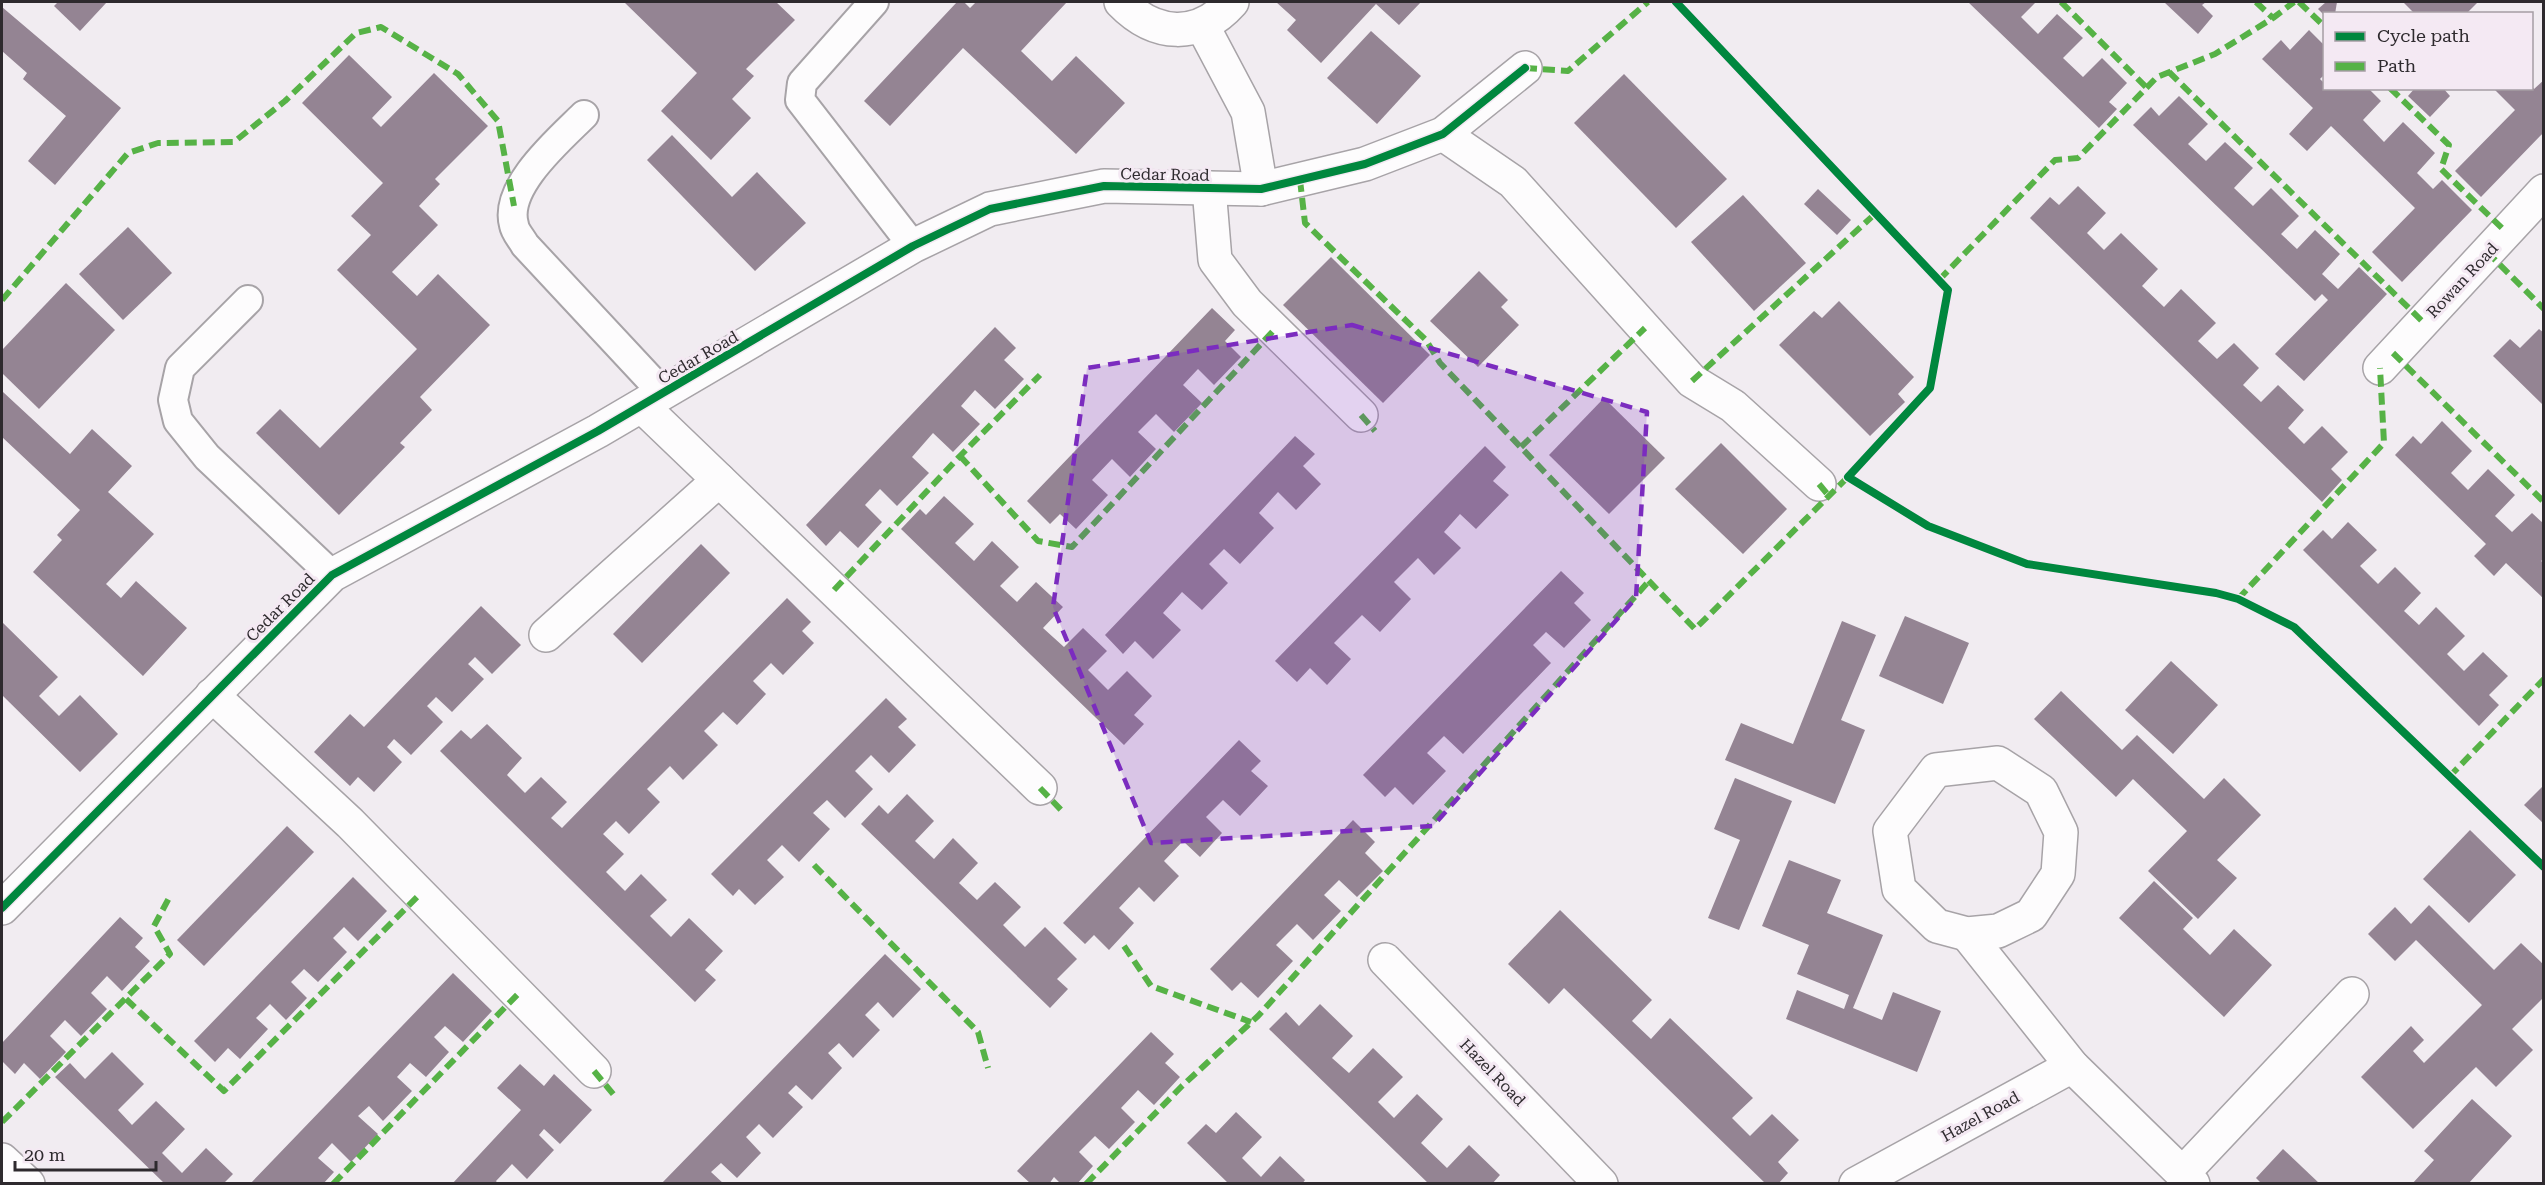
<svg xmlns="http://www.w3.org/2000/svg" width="2545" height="1185" font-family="'Roboto Serif',serif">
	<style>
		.building { fill: #948493 }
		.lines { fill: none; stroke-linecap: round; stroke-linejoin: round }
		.lane-casing { stroke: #a7a3a7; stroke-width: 32 }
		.street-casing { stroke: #a7a3a7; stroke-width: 36 }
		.lane { stroke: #fdfcfd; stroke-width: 28 }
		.street { stroke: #fdfcfd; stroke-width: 33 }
		.quiet { stroke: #56b246; stroke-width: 6; stroke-dasharray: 12 6; stroke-linecap: butt }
		.cycleway-casing { stroke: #f4e9f3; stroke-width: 11 }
		.cycleway { stroke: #00873e; stroke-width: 8 }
		.marked { fill: #7b2cbf; fill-opacity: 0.2; stroke: #7b2cbf; stroke-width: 4.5; stroke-dasharray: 12 8; stroke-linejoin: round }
		.labels { text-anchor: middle; stroke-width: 6; stroke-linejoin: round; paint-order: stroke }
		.street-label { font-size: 16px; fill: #2e2a2e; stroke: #f4e9f3 }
	</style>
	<rect width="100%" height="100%" fill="#f1ecf1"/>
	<g class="building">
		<path d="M 58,2 L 107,2 L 80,31 L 54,6 Z"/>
		<path d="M 624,2 L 776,2 L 795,20 L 746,69 L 754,76 L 732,99 L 751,118 L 711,160 L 661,111 L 697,73 Z"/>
		<path d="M 957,2 L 964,2 L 970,8 L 976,2 L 1067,2 L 1021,51 L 1052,81 L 1076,56 L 1125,103 L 1076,154 L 963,48 L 890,126 L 864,101 Z"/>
		<path d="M 1276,2 L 1421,2 L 1399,25 L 1376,4 L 1321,63 L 1287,30 L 1296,20 Z"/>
		<path d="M 1968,2 L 2036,2 L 2021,17 L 2038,34 L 2057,14 L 2083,38 L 2063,58 L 2083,77 L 2102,58 L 2127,83 L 2109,102 L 2117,109 L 2099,128 Z"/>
		<path d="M 2164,2 L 2206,2 L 2202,5 L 2213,16 L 2198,34 Z"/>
		<path d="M 2326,2 L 2337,2 L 2335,14 L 2323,14 L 2318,9 Z"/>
		<path d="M 2403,2 L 2478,2 L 2466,14 L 2415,14 Z"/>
		<path d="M 2,7 L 121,108 L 55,185 L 28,161 L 66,116 L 23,79 L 27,73 L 2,51 Z"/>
		<path d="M 2309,30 L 2324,45 L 2324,75 L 2320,79 L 2324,83 L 2324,88 L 2368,88 L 2381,101 L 2363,120 L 2384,142 L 2403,122 L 2435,153 L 2417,173 L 2433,189 L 2442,180 L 2472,210 L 2402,282 L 2372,252 L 2415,208 L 2331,126 L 2307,151 L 2289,134 L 2313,108 L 2262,59 L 2281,40 L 2290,50 Z"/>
		<path d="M 1371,31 L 1421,76 L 1377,124 L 1327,78 Z"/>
		<path d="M 349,55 L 392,97 L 372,118 L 381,127 L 434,73 L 488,126 L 435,179 L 440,184 L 419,206 L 438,225 L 392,272 L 417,296 L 438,274 L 490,325 L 420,397 L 432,410 L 400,443 L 405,447 L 339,515 L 256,433 L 280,409 L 320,448 L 417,349 L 337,270 L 371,235 L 351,216 L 383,183 L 302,103 Z"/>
		<path d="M 1624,74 L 1727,179 L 1676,228 L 1574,123 Z"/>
		<path d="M 2544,80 L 2544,132 L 2481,197 L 2455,171 L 2515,110 L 2493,88 L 2532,88 L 2532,86 L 2534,89 Z"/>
		<path d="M 2415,88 L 2443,88 L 2450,96 L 2430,117 L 2408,96 Z"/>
		<path d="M 2179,96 L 2208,124 L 2188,144 L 2206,161 L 2225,142 L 2253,168 L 2234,188 L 2253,206 L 2271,188 L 2299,216 L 2281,234 L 2297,249 L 2315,230 L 2340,254 L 2322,274 L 2338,289 L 2359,267 L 2387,294 L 2304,381 L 2275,354 L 2328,300 L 2322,294 L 2315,301 L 2133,125 L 2151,107 L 2159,116 Z"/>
		<path d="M 672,135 L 732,197 L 757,172 L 806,223 L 755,271 L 647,160 Z"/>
		<path d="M 2078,186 L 2106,213 L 2087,233 L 2104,250 L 2121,233 L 2158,269 L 2142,286 L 2164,307 L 2181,289 L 2216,323 L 2198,341 L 2217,359 L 2234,343 L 2259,368 L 2243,385 L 2261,402 L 2278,385 L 2304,410 L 2288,428 L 2304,444 L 2322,426 L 2348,452 L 2331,469 L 2342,480 L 2322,502 L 2030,218 L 2050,197 L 2059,205 Z"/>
		<path d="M 1818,189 L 1851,220 L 1837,235 L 1804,204 Z"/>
		<path d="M 1743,195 L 1806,263 L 1754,311 L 1691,242 Z"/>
		<path d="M 128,227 L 172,273 L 123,320 L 79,274 Z"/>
		<path d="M 1331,257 L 1430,355 L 1383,403 L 1283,305 Z"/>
		<path d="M 1479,271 L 1508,300 L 1501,307 L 1519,325 L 1478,367 L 1430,321 Z"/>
		<path d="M 66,283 L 115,330 L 39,409 L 2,373 L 2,350 Z"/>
		<path d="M 1839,301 L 1914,377 L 1898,394 L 1905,402 L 1870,436 L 1779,345 L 1814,311 L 1822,318 Z"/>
		<path d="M 1212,308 L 1235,330 L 1225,341 L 1241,357 L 1214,385 L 1198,369 L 1183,385 L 1202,403 L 1174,432 L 1156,414 L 1138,432 L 1156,449 L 1130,477 L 1112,459 L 1092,480 L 1108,495 L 1076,529 L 1060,514 L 1050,524 L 1027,501 Z"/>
		<path d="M 995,327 L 1016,348 L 1004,360 L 1024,379 L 995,409 L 975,390 L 961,406 L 980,424 L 953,452 L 933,433 L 912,457 L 929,473 L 897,506 L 880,489 L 865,505 L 882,522 L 858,548 L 840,531 L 826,546 L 806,525 Z"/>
		<path d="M 2539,329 L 2544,333 L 2544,406 L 2493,356 L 2510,339 L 2520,348 Z"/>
		<path d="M 3,392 L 70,454 L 92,429 L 132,466 L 108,492 L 154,534 L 106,584 L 121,598 L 136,581 L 187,628 L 143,676 L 33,572 L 62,540 L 57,535 L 80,510 L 2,437 Z"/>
		<path d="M 1604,398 L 1665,458 L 1609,514 L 1549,455 Z"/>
		<path d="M 2442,421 L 2472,451 L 2451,473 L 2468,490 L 2488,469 L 2515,495 L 2495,516 L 2512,532 L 2532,513 L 2544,524 L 2544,559 L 2541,561 L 2544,563 L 2544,599 L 2506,563 L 2494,576 L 2474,556 L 2486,544 L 2395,455 L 2413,436 L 2421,444 Z"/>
		<path d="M 1295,436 L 1315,454 L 1303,466 L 1321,484 L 1296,510 L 1278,492 L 1259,513 L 1274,528 L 1240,564 L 1224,549 L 1209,564 L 1228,583 L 1202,610 L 1182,592 L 1163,613 L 1181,630 L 1153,659 L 1135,641 L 1123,654 L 1105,635 Z"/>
		<path d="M 1721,443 L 1787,509 L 1743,554 L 1675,489 Z"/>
		<path d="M 1485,446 L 1506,467 L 1493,481 L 1509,495 L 1476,529 L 1460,514 L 1444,532 L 1461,548 L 1434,575 L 1418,558 L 1394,582 L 1411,599 L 1380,632 L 1362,615 L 1334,643 L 1351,659 L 1327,685 L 1310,668 L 1297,682 L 1275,661 Z"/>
		<path d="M 944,496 L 974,524 L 955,543 L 974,561 L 992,541 L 1019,567 L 1000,586 L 1017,602 L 1036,582 L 1063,607 L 1043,628 L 1064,647 L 1083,628 L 1107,651 L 1088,670 L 1108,690 L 1127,671 L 1152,696 L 1134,715 L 1144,724 L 1124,745 L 901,529 L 920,509 L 926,515 Z"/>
		<path d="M 2348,522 L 2377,550 L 2360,566 L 2378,584 L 2395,567 L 2421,593 L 2404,611 L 2419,625 L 2436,607 L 2465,636 L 2447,654 L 2464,671 L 2483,652 L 2508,676 L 2489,695 L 2499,705 L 2479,726 L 2303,550 L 2323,530 L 2332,539 Z"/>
		<path d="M 701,544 L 730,573 L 642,663 L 613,634 Z"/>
		<path d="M 1561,571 L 1584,593 L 1574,603 L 1591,620 L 1564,648 L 1546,632 L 1533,645 L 1551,663 L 1463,754 L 1444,736 L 1427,753 L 1446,771 L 1413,805 L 1395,787 L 1385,797 L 1363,775 Z"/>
		<path d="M 787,598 L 811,622 L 802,631 L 814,643 L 783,675 L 771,663 L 753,681 L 766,694 L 737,725 L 723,712 L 704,731 L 718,745 L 683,780 L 670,766 L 647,789 L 660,802 L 629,834 L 616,821 L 603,834 L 624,854 L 606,872 L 625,891 L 641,874 L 667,900 L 650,916 L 671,937 L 689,918 L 723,951 L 705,970 L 716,980 L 695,1002 L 440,751 L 461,730 L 471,739 L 487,724 L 522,758 L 507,775 L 525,793 L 541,777 L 567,802 L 551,818 L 562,828 Z"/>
		<path d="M 481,606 L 521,645 L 492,674 L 475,657 L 468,664 L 484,679 L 452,712 L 436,697 L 427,706 L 443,722 L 411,755 L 394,739 L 387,747 L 402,762 L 374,792 L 358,777 L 350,786 L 314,752 L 350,714 L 364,727 Z"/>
		<path d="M 1905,616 L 1969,643 L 1943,704 L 1879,676 Z"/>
		<path d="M 1842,621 L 1876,635 L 1841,720 L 1865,730 L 1835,804 L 1725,760 L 1741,723 L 1793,744 Z"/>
		<path d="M 2,622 L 58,677 L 39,696 L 59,716 L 80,695 L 118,734 L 80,772 L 2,695 Z"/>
		<path d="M 2171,661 L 2218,705 L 2173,754 L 2125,710 Z"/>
		<path d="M 2061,691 L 2122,750 L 2137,735 L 2204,799 L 2224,778 L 2261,815 L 2217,860 L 2237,878 L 2198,919 L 2148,871 L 2187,831 L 2133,779 L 2116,797 L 2034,719 Z"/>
		<path d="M 886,698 L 907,719 L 898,727 L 916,745 L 889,773 L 871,755 L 855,771 L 873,789 L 845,818 L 827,800 L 813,813 L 830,829 L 799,862 L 782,845 L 767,860 L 784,877 L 755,905 L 739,889 L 733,896 L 711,874 Z"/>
		<path d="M 1239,740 L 1261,761 L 1251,771 L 1268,786 L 1240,816 L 1223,800 L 1206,817 L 1222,833 L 1200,857 L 1183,841 L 1164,861 L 1179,876 L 1154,902 L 1139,887 L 1119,908 L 1134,923 L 1109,950 L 1094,935 L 1085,944 L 1063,923 Z"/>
		<path d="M 1735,778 L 1792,801 L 1739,930 L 1708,918 L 1740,840 L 1714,829 Z"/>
		<path d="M 2544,785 L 2544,824 L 2524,805 Z"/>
		<path d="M 907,794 L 934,821 L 915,841 L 934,859 L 953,838 L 978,863 L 959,883 L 977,900 L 995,882 L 1021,907 L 1003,925 L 1025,947 L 1045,927 L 1077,959 L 1057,979 L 1068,989 L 1050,1008 L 861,824 L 879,805 L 888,814 Z"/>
		<path d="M 1353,820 L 1375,842 L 1365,853 L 1383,871 L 1357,897 L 1339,880 L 1324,895 L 1341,911 L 1313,940 L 1297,924 L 1276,945 L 1293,961 L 1258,998 L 1241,982 L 1232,991 L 1210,969 Z"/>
		<path d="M 287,826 L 314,852 L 204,966 L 177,940 Z"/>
		<path d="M 2470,830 L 2516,875 L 2469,923 L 2423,879 Z"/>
		<path d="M 1789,860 L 1841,880 L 1827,913 L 1883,935 L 1853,1008 L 1882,1020 L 1893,992 L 1941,1011 L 1917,1072 L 1786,1019 L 1797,990 L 1844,1009 L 1849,995 L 1797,974 L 1809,945 L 1762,926 Z"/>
		<path d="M 353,877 L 387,911 L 358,941 L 344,927 L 333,938 L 347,952 L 318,982 L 304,969 L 291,982 L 307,998 L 286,1020 L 270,1004 L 256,1018 L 268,1029 L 240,1059 L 228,1048 L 215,1062 L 194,1041 Z"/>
		<path d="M 2154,881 L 2193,918 L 2183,929 L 2210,955 L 2234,929 L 2272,965 L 2224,1017 L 2119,918 Z"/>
		<path d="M 2429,905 L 2494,970 L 2521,943 L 2544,965 L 2544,997 L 2512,1029 L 2533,1050 L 2496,1087 L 2476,1067 L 2413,1129 L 2361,1077 L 2411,1026 L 2424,1040 L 2413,1051 L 2424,1063 L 2482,1005 L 2416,940 L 2395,961 L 2368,934 L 2395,907 L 2411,924 Z"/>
		<path d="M 1560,910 L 1652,1000 L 1632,1021 L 1651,1039 L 1670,1018 L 1753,1098 L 1732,1118 L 1750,1136 L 1772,1114 L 1799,1140 L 1778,1162 L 1788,1173 L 1778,1184 L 1766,1184 L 1564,988 L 1549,1004 L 1508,964 Z"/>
		<path d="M 120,917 L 143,938 L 135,947 L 150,961 L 122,991 L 107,976 L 91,993 L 107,1009 L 81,1036 L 65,1020 L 50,1036 L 66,1052 L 40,1079 L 24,1063 L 15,1074 L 2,1061 L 2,1043 Z"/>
		<path d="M 885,954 L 921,989 L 893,1018 L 878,1002 L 865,1015 L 880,1030 L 853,1058 L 839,1043 L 828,1053 L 842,1068 L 812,1100 L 796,1085 L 788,1093 L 803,1107 L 773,1138 L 759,1124 L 746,1137 L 761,1153 L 737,1178 L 721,1163 L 711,1172 L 724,1184 L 661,1184 Z"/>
		<path d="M 453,973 L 492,1011 L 463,1042 L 445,1026 L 434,1037 L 449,1052 L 426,1077 L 410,1063 L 397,1077 L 412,1091 L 383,1121 L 369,1106 L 358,1116 L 378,1134 L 351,1162 L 332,1143 L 318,1158 L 334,1172 L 323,1184 L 250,1184 Z"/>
		<path d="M 1320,1004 L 1353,1036 L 1332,1058 L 1349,1073 L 1373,1048 L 1403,1077 L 1378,1102 L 1394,1118 L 1417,1094 L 1443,1119 L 1421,1143 L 1447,1168 L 1469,1145 L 1500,1175 L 1492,1184 L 1429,1184 L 1269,1029 L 1286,1012 L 1299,1026 Z"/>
		<path d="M 1151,1032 L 1174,1054 L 1165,1063 L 1180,1077 L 1154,1105 L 1138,1090 L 1121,1108 L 1135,1122 L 1109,1149 L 1095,1136 L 1079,1152 L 1093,1166 L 1077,1184 L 1061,1184 L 1054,1177 L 1049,1184 L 1031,1184 L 1017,1171 Z"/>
		<path d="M 112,1052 L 144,1084 L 118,1110 L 132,1125 L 156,1101 L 185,1129 L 162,1153 L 182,1173 L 206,1148 L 233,1174 L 223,1184 L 165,1184 L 55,1077 L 70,1063 L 85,1079 Z"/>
		<path d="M 520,1064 L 544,1086 L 554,1074 L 592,1110 L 560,1144 L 544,1129 L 539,1135 L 554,1150 L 527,1179 L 512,1164 L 496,1181 L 498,1184 L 452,1184 L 521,1110 L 497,1088 Z"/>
		<path d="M 2472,1099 L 2512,1136 L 2468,1184 L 2412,1184 L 2434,1160 L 2424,1151 Z"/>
		<path d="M 1236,1112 L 1262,1137 L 1242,1158 L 1261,1177 L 1280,1156 L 1305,1180 L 1302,1184 L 1229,1184 L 1187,1143 L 1206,1124 L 1216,1133 Z"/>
		<path d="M 2283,1149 L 2320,1184 L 2262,1184 L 2256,1178 Z"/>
	</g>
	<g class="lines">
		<defs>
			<g id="lane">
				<path d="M 874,2 L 802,83 L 800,100 L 913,246"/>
				<path d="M 584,115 C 560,139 503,187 514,225 C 515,232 522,239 525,245 L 663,393"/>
				<path d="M 248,300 L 180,368 L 173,400 L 178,421 L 207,457 L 332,575"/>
			</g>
			<g id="street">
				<path d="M 1121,2 C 1155,37 1198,40 1232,2"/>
				<path d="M 1202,25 L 1248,112 L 1261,189"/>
				<path d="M 1443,134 L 1513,182 L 1692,381 L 1733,406 L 1819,484"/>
				<path d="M 1209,188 L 1215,260 L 1247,303 L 1361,415"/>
				<path d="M 2380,368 L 2544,191"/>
				<path d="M 642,406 L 1040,788"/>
				<path d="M 546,635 L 719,480"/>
				<path d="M 212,695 L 350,823 L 594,1071"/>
				<path d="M 1998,763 L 2041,791 L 2061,832 L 2058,874 L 2031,915 L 1998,931 L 1967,934 L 1937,926 L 1899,889 L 1890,831 L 1936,770 Z"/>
				<path d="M 2,908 L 332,575 L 598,431 L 913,246 L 990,209 L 1104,186 L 1261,189 L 1365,164 L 1443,134 L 1525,68"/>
				<path d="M 1967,934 L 2072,1066 L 2193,1184"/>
				<path d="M 1385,960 L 1601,1184"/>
				<path d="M 2,1160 L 28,1184"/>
				<path d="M 2183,1173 L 2352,994"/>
				<path d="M 1856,1184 L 2072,1066"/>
			</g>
		</defs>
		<use href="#lane" class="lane-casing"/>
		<use href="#street" class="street-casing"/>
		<use href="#lane" class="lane"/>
		<use href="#street" class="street"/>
		<g class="quiet">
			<path d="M 2061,2 L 2147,88"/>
			<path d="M 2256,2 L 2273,18"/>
			<path d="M 2299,2 L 2324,26"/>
			<path d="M 1525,68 L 1568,71 L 1648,2"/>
			<path d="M 2169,72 L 2423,322"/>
			<path d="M 2390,88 L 2449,145 L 2441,169 L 2506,232"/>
			<path d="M 1300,180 L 1305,223 L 1426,340 L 1440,363 L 1695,629 L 1848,477"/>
			<path d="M 2487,252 L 2544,309"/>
			<path d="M 1939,280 L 2055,160 L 2078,158 L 2157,77 L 2215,54 L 2273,18 L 2294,2"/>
			<path d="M 2,300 L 128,153 L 158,143 L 234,142 L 285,101 L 356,33 L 381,27 L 458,74 L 498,121 L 514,206"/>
			<path d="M 2393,353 L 2544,502"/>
			<path d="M 1692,381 L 1876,213"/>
			<path d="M 1361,415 L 1375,431"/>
			<path d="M 1521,447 L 1645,328"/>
			<path d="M 960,456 L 1038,541 L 1072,547 L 1274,330"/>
			<path d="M 1819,484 L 1829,496"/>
			<path d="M 834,590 L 960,456 L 1040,375"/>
			<path d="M 2238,599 L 2384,443 L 2380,368"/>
			<path d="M 2449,777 L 2544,679"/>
			<path d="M 1040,788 L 1063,812"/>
			<path d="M 814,865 L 978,1032 L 988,1068"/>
			<path d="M 1124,946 L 1151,986 L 1251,1022"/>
			<path d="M 126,999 L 224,1091 L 420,894"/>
			<path d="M 594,1071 L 614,1095"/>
			<path d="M 2,1122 L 170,954 L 154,926 L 169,898"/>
			<path d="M 333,1184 L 518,994"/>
			<path d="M 1086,1184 L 1182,1086 L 1258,1016 L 1649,581"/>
		</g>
		<defs>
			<g id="cycleway">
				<path d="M 1676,2 L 1948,290 L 1930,388 L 1848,477 L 1928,526 L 2027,564 L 2216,593 L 2238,599 L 2294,627 L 2544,867"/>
				<path d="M 2,908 L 332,575 L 598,431 L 913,246 L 990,209 L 1104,186 L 1261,189 L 1365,164 L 1443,134 L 1525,68"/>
			</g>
		</defs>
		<use href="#cycleway" class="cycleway-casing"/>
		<use href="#cycleway" class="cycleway"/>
	</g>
	<path class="marked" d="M 1352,325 L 1647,412 L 1636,598 L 1433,826 L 1151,843 L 1053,607 L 1087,368 Z"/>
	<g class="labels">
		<g class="street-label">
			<text transform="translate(1165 174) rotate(1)" y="6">Cedar Road</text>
			<text transform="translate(2462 280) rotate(-47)" y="6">Rowan Road</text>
			<text transform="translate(698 357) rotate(-30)" y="6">Cedar Road</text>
			<text transform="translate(280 607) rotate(-45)" y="6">Cedar Road</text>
			<text transform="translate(1493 1072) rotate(46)" y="6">Hazel Road</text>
			<text transform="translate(1980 1116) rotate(-29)" y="6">Hazel Road</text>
		</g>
	</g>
	<rect width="2545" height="1185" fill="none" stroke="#2e2a2e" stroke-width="6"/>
	<rect x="2323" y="12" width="210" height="78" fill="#f4e9f3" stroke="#a59da4" stroke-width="1.5"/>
	<rect x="2335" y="32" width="30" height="9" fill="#00873e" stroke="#a59da4" stroke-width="1.5"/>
	<text x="2377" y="42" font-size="18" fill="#2e2a2e">Cycle path</text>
	<rect x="2335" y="62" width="30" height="9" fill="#56b246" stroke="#a59da4" stroke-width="1.5"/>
	<text x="2377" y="72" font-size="18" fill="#2e2a2e">Path</text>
	<path d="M15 1161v9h141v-9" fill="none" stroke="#2e2a2e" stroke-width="3"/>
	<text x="24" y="1161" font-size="18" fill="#2e2a2e" stroke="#f4e9f3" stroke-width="4.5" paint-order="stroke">20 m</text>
</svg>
